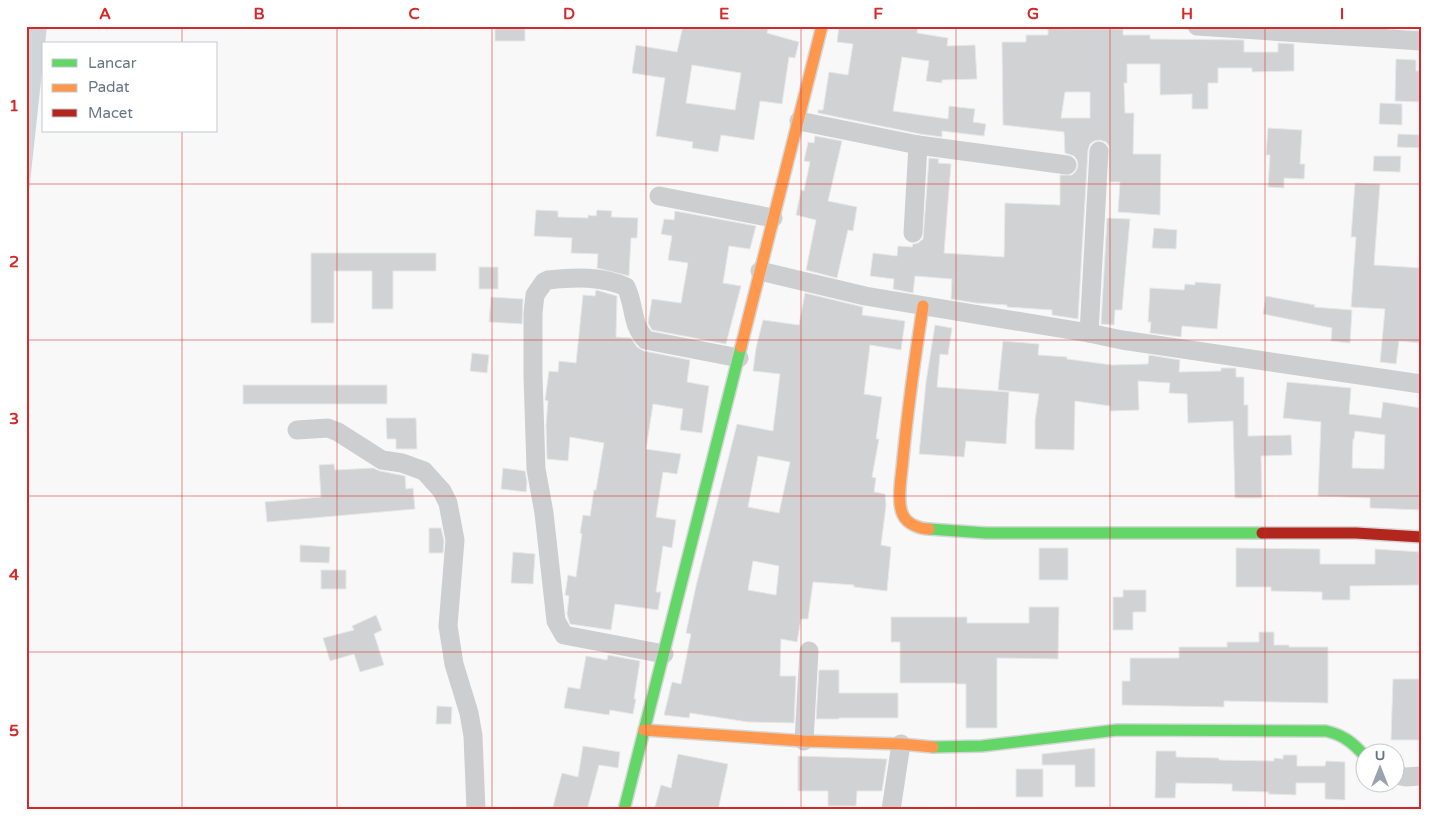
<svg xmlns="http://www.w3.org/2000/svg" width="1447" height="836" font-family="'Varela Round',sans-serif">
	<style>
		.water { fill: #d0d5da }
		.building { fill: #d0d2d3; stroke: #e8e8e8; fill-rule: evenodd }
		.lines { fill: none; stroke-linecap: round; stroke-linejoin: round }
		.fast-casing { stroke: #d5d6d7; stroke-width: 14 }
		.slow-casing { stroke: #d5d6d7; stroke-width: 14 }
		.jam-casing { stroke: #d5d6d7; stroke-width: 14 }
		.street { stroke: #cdcecf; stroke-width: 19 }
		.fast { stroke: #63d668; stroke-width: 11 }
		.slow { stroke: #ff974d; stroke-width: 11 }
		.jam { stroke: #b3261e; stroke-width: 11 }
		.grid { fill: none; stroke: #d62828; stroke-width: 1; stroke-opacity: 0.55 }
		.neatline { fill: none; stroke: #d62828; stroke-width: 2 }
		.grid-label { font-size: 16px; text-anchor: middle; font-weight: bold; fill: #d62828 }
	</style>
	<rect width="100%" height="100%" fill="#f8f8f8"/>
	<path class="water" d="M 26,26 L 47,26 L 26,219 Z"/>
	<g class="building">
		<path d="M 495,26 L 525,27 L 525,41 L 495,41 Z"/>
		<path d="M 683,26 L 769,26 L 767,33 L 799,42 L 795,58 L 789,57 L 782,104 L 760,101 L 754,140 L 721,135 L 718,152 L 692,148 L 693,142 L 656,136 L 665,78 L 632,73 L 636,45 L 677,52 ZM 692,65 L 741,73 L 735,110 L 686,103 Z"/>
		<path d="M 839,26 L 918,26 L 917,33 L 948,38 L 947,46 L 975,45 L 977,79 L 942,80 L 942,83 L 926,81 L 929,61 L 902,57 L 893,111 L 948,119 L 949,106 L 975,109 L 973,122 L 986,124 L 984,136 L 942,131 L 942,137 L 920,134 L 818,113 L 818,110 L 823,110 L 829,72 L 848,75 L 853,44 L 837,42 Z"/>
		<path d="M 1048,26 L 1071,26 L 1071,29 L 1123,29 L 1123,35 L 1150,35 L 1150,39 L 1244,40 L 1244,52 L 1278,52 L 1278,43 L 1294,44 L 1294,71 L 1252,72 L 1252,68 L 1218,68 L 1218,83 L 1208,83 L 1208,109 L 1192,109 L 1192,94 L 1160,95 L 1160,64 L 1127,64 L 1127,83 L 1124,83 L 1125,113 L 1134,113 L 1133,154 L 1161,154 L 1160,215 L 1118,212 L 1120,182 L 1109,182 L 1109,146 L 1106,142 L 1100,140 L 1094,141 L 1090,144 L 1088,150 L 1078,319 L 1052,315 L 1052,310 L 1007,307 L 1007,305 L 976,303 L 951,299 L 952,279 L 915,276 L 913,293 L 893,289 L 894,279 L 870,276 L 873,253 L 897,256 L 898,246 L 912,247 L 913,244 L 918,243 L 923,239 L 929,158 L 939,159 L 938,163 L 951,164 L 944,253 L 1004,257 L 1005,203 L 1060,205 L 1060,175 L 1072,175 L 1076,171 L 1078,166 L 1077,160 L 1074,156 L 1065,153 L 1064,132 L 1003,125 L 1002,42 L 1026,42 L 1026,35 L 1048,35 ZM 1065,92 L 1090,92 L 1090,118 L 1061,118 Z"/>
		<path d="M 1396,59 L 1416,60 L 1416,71 L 1421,71 L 1421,102 L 1395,101 Z"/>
		<path d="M 1380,103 L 1402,104 L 1402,125 L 1379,124 Z"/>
		<path d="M 1268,128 L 1302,130 L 1300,164 L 1305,164 L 1304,179 L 1284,178 L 1284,188 L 1268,187 L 1270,155 L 1266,155 Z"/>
		<path d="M 1398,134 L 1421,135 L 1421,148 L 1397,147 Z"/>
		<path d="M 815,136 L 842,141 L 828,201 L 857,207 L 853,231 L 848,230 L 837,278 L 806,270 L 816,220 L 796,215 L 801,190 L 804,191 L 810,162 L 804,161 L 808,142 L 814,143 Z"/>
		<path d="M 1374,156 L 1401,156 L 1400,172 L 1373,171 Z"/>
		<path d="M 1355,183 L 1380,184 L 1374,265 L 1421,268 L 1421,343 L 1399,341 L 1396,364 L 1380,362 L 1385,309 L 1351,307 L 1356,237 L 1351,237 Z"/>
		<path d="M 536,210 L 558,211 L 558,217 L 588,218 L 588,215 L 596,216 L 597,210 L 612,211 L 611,217 L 638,218 L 637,238 L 631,238 L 629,276 L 597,268 L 598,254 L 571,253 L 572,238 L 534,236 Z"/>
		<path d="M 675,211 L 756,226 L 750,249 L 729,246 L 723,283 L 741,286 L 726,344 L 652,330 L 648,323 L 652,299 L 681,303 L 688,263 L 668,260 L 672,236 L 661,234 L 664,219 L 674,220 Z"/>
		<path d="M 1107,218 L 1130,219 L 1122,310 L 1115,310 L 1114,325 L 1101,324 Z"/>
		<path d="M 1154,228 L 1177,230 L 1176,249 L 1152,248 Z"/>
		<path d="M 311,253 L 436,253 L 436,271 L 393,271 L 393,309 L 372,309 L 372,271 L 334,271 L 334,323 L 311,323 Z"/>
		<rect x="479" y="267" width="19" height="22"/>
		<path d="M 1195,282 L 1221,284 L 1217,329 L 1182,326 L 1181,337 L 1150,333 L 1151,322 L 1148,322 L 1150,288 L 1184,290 L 1185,284 L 1195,285 Z"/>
		<path d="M 596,290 L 617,296 L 616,337 L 631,338 L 637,347 L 644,351 L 690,360 L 687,382 L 709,386 L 702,433 L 680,430 L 683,409 L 653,404 L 646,449 L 681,454 L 677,474 L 663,472 L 656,517 L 676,520 L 672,548 L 663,546 L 656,592 L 661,592 L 658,610 L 615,604 L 611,630 L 570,624 L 567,614 L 569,596 L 565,595 L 568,575 L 576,577 L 582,534 L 580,533 L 583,515 L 590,516 L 594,490 L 596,490 L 604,443 L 570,437 L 568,461 L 547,459 L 546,425 L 548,401 L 545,400 L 549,371 L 558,372 L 559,361 L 576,363 L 583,295 L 595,296 Z"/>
		<path d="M 805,293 L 863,307 L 862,315 L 905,321 L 901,350 L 870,345 L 864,394 L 882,397 L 876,439 L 879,439 L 872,477 L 876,478 L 874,492 L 885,494 L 886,506 L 881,545 L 891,547 L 887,591 L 854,587 L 854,585 L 813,582 L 808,619 L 801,619 L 797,642 L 781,639 L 780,676 L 796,676 L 794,723 L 748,722 L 690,713 L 689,718 L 664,715 L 672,682 L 681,684 L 691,634 L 686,633 L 696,586 L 737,424 L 773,431 L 780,374 L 753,371 L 756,348 L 763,320 L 799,325 ZM 758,456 L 790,462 L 779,513 L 748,507 ZM 753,561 L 779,566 L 776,595 L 748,590 Z"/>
		<path d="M 1266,296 L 1315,305 L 1314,307 L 1352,310 L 1350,343 L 1331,341 L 1332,328 L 1263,314 Z"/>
		<path d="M 491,297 L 523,299 L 522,324 L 489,322 Z"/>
		<path d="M 935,325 L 952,328 L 948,355 L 940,354 L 937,387 L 1009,392 L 1006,444 L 966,441 L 964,457 L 919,454 L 926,382 Z"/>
		<path d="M 1003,341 L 1039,344 L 1038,355 L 1067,357 L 1067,359 L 1112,365 L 1148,364 L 1149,355 L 1180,360 L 1179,372 L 1221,371 L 1221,368 L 1236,368 L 1236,377 L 1244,377 L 1244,405 L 1248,405 L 1248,436 L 1291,435 L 1292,455 L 1261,456 L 1262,498 L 1235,498 L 1233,421 L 1188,423 L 1187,394 L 1169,393 L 1170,383 L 1138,381 L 1139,410 L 1110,411 L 1110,406 L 1075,401 L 1074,450 L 1035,449 L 1035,420 L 1039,394 L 998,390 Z"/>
		<path d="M 472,353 L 489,355 L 487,373 L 470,371 Z"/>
		<path d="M 1287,382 L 1351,388 L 1349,414 L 1381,418 L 1383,402 L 1421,408 L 1421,510 L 1370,508 L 1370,498 L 1318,496 L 1321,422 L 1283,418 ZM 1355,431 L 1385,435 L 1384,469 L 1352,468 L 1353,439 L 1354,439 Z"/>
		<rect x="243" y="385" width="144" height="19"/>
		<path d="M 386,418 L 416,418 L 417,449 L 396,449 L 396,439 L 387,439 Z"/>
		<path d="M 334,464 L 335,470 L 373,468 L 380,471 L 405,476 L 406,489 L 413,488 L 415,509 L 267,522 L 265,502 L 321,497 L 319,465 Z"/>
		<path d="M 503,468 L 525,471 L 527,482 L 526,492 L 501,489 Z"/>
		<path d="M 429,528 L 441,528 L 444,541 L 443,553 L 429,553 Z"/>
		<path d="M 300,545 L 330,547 L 329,563 L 300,562 Z"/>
		<rect x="1039" y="548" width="29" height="32"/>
		<path d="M 1236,548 L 1320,549 L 1320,564 L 1375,564 L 1375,549 L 1421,552 L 1421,585 L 1350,586 L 1350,600 L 1322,600 L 1322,592 L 1271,591 L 1271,587 L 1236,587 Z"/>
		<path d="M 513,552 L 535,554 L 533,584 L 511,583 Z"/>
		<rect x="321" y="570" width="25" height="19"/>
		<path d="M 1123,590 L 1146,590 L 1146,612 L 1133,612 L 1133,630 L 1113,630 L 1113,597 L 1123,597 Z"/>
		<path d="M 1029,607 L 1059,607 L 1058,659 L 997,658 L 997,728 L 966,728 L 966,684 L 956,684 L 956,683 L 900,683 L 900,642 L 891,642 L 891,617 L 967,617 L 967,623 L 1029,623 Z"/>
		<path d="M 376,615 L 382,630 L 374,634 L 384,665 L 360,672 L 354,654 L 330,661 L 323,638 L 354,630 L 352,626 Z"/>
		<path d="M 1259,632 L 1274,632 L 1274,645 L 1289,645 L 1289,647 L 1328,647 L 1328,703 L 1224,701 L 1224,707 L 1122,705 L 1122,681 L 1130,681 L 1130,658 L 1179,658 L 1179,647 L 1227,647 L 1227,642 L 1259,642 Z"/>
		<path d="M 608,655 L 640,661 L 634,699 L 636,699 L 633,714 L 610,710 L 609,715 L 564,708 L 568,687 L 580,689 L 586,656 L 607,660 Z"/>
		<path d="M 819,670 L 839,670 L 839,693 L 898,693 L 898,718 L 839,718 L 839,719 L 816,719 Z"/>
		<path d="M 1393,679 L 1421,679 L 1421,740 L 1391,740 Z"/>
		<path d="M 437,706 L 452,707 L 451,724 L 436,724 Z"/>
		<path d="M 583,746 L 620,752 L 618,768 L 599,765 L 587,810 L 552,810 L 562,773 L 578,777 Z"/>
		<path d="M 1095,748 L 1095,787 L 1075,787 L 1075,765 L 1042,765 L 1042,754 Z"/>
		<path d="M 1156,751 L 1176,751 L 1176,757 L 1219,758 L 1219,760 L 1274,761 L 1274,758 L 1283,759 L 1283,755 L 1297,755 L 1297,766 L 1325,766 L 1326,761 L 1345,762 L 1345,800 L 1325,799 L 1325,783 L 1296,783 L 1296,795 L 1268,794 L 1269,792 L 1232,791 L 1232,784 L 1176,783 L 1175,798 L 1155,798 Z"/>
		<path d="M 678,754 L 728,764 L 718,810 L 654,810 L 661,785 L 671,788 Z"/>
		<path d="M 798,756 L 887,759 L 882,791 L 857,791 L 856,806 L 828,806 L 828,791 L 798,791 Z"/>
		<rect x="1016" y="769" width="27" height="28"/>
	</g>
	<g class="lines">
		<defs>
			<g id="fast">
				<path d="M 929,529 L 986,533 L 1262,533"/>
				<path d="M 933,747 L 982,746 L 1117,730 L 1326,731 C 1343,735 1352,742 1364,755"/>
				<path d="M 624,810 L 741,347"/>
			</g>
			<g id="slow">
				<path d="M 923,306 C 915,357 908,407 903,458 C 902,473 896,502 903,515 C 907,524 920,529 929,529"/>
				<path d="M 741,347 L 822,26"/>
				<path d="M 644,730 L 804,741 L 901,744 L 933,747"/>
			</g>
			<path id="jam" d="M 1262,533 L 1356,533 L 1421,537"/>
		</defs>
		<use href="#fast" class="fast-casing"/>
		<use href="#slow" class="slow-casing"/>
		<use href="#jam" class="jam-casing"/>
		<g class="street">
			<path d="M 1197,26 L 1421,41"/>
			<path d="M 799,121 L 918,145 L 1067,165"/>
			<path d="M 659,196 L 773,218"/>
			<path d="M 913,233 L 918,145"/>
			<path d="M 760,271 L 865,296 L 1089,333 L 1122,340 L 1421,384"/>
			<path d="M 1089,333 L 1099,151"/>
			<path d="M 297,430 L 328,428 L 338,432 L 382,460 L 402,463 L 424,471 L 442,491 L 448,503 L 455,540 L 448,626 L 454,664 L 469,713 L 473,736 L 476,810"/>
			<path d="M 664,654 L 564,635 L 556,621 L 544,513 L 536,469 L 533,376 L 533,313 L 535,295 L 544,282 L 548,280 C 575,277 602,276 626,287 C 635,305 631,325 646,340 L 739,358"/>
			<path d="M 804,741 L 809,651"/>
			<path d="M 1394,775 L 1406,777 L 1421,776"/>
			<path d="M 891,810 L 901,744"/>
		</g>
		<use href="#fast" class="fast"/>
		<use href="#slow" class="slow"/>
		<use href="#jam" class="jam"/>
	</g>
	<path class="grid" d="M 182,26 L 182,44M 337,26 L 337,810M 492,26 L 492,810M 646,26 L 646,810M 801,26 L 801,810M 956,26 L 956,810M 1110,26 L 1110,810M 1265,26 L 1265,810M 182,131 L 182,810M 26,184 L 1421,184M 26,340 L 1421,340M 26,496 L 1421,496M 26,652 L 1421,652"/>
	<rect width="1447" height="836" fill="none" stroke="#ffffff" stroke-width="55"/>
	<rect x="42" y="42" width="175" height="90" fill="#ffffff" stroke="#c3c8cf"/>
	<rect x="52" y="59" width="25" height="8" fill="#63d668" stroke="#c3c8cf"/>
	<text x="88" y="68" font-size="15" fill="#697586">Lancar</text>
	<rect x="52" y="84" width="25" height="8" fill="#ff974d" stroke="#c3c8cf"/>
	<text x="88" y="92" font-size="15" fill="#697586">Padat</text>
	<rect x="52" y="109" width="25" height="8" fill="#b3261e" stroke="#c3c8cf"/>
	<text x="88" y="118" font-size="15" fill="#697586">Macet</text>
	<g transform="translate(1380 768)"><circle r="24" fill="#ffffff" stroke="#c3c8cf"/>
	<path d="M0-4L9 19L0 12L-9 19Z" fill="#9ba3ae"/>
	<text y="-8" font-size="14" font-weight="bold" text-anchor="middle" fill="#697586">U</text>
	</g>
	<rect x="28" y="28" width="1392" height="780" class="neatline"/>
	<g class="grid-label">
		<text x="105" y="19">A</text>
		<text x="259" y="19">B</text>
		<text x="414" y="19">C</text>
		<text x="569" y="19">D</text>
		<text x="724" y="19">E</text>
		<text x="878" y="19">F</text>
		<text x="1033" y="19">G</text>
		<text x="1187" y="19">H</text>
		<text x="1342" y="19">I</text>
		<text x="14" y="111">1</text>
		<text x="14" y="267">2</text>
		<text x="14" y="424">3</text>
		<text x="14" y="580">4</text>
		<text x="14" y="736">5</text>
	</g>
</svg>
